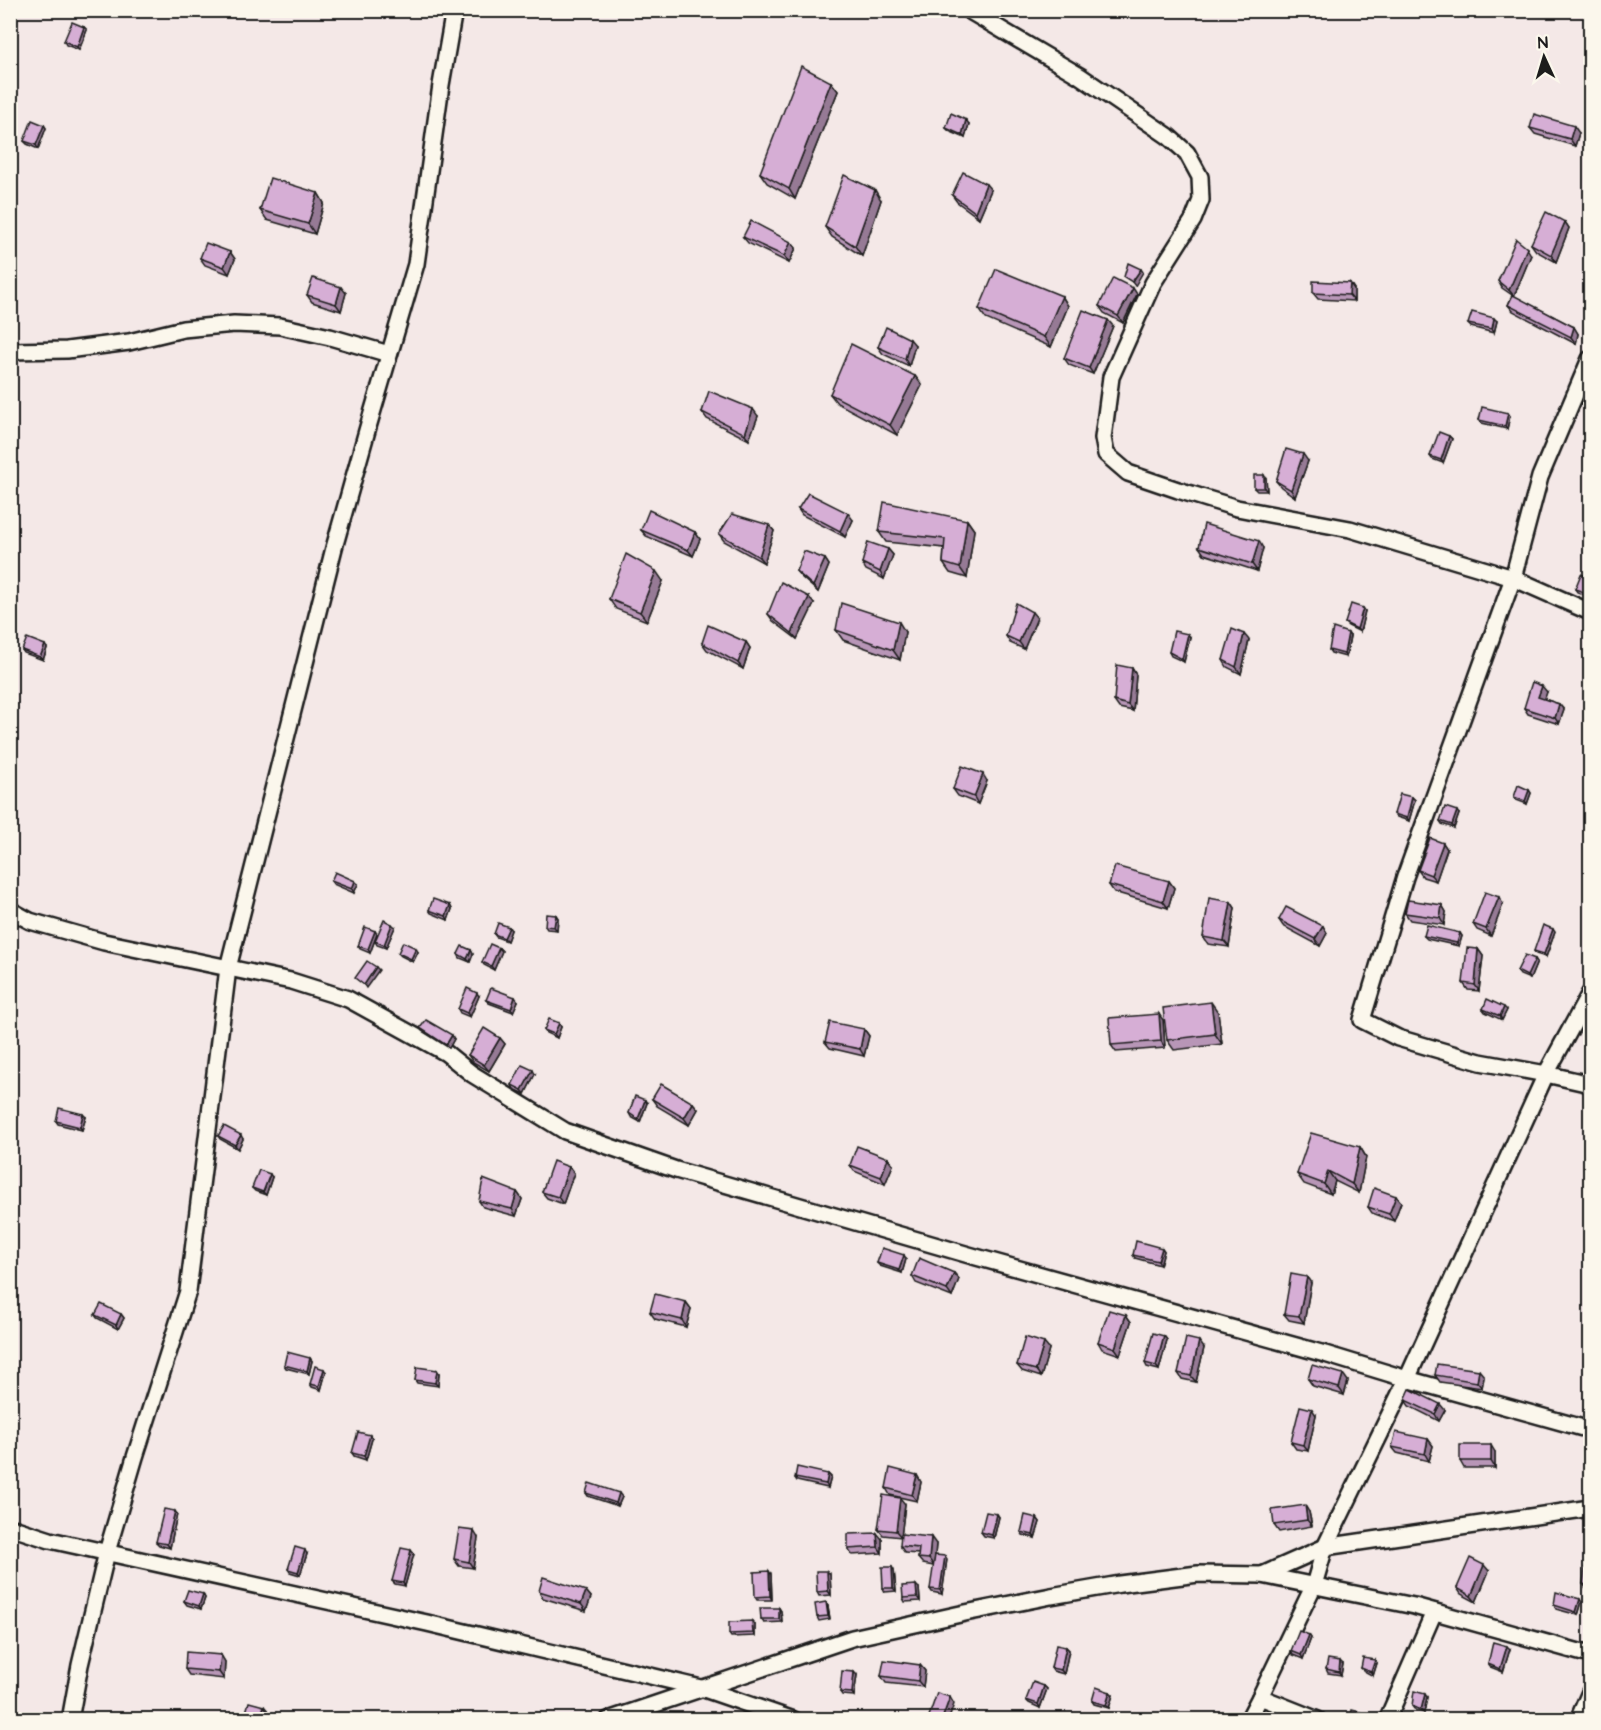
<svg xmlns="http://www.w3.org/2000/svg" width="1601" height="1730" font-family="'Architects Daughter',sans-serif">
	<style>
		.lines { fill: none; stroke-linecap: round; stroke-linejoin: round }
		.minor-casing { stroke: #1c1c1c; stroke-width: 20 }
		.minor { stroke: #fbf7ec; stroke-width: 15 }
		.wall { fill: #b896b7; stroke: #1c1c1c; stroke-width: 1.5 }
		.shaded-wall { fill: #967a95; stroke: #1c1c1c; stroke-width: 1.5 }
		.building { fill: #d6aed5; stroke: #1c1c1c; stroke-width: 1.5 }
	</style>
	<rect width="100%" height="100%" fill="#f4e8e7"/>
	<filter id="ink" filterUnits="userSpaceOnUse"><feTurbulence type="fractalNoise" baseFrequency=".0167" numOctaves="2"/><feDisplacementMap in="SourceGraphic" scale="12" xChannelSelector="R" yChannelSelector="G"/><feConvolveMatrix kernelMatrix="1 2 1 2 8 2 1 2 1" color-interpolation-filters="sRGB"/></filter>
	<g filter="url(#ink)">
		<g class="lines">
			<defs>
				<g id="minor">
					<path d="M 968,10 L 1080,76 L 1168,136 L 1187,153 L 1200,177 L 1201,200 L 1193,220 L 1153,283 L 1111,377 L 1103,438 L 1106,454 L 1128,473 L 1178,490 L 1237,508 L 1350,529 L 1513,578 L 1540,477 L 1590,359"/>
					<path d="M 10,351 L 67,350 L 129,342 L 183,329 L 234,324 L 280,326 L 330,337 L 389,354"/>
					<path d="M 10,910 L 30,921 L 104,942 L 291,981 L 348,999 L 446,1053 L 472,1074 L 565,1131 L 676,1170 L 969,1255 L 1325,1354 L 1407,1379 L 1590,1430"/>
					<path d="M 1590,993 L 1546,1074 L 1590,1084"/>
					<path d="M 10,1527 L 50,1540 L 427,1623 L 701,1688 L 794,1720"/>
					<path d="M 1262,1575 L 1325,1547 L 1590,1508"/>
					<path d="M 1260,1697 L 1318,1720"/>
					<path d="M 70,1720 L 80,1665 L 107,1552 L 135,1457 L 188,1291 L 228,968 L 334,548 L 368,427 L 416,264 L 441,85 L 454,10"/>
					<path d="M 608,1720 L 852,1638 L 965,1613 L 1051,1596 L 1120,1584 L 1198,1574 L 1262,1575 L 1414,1606 L 1590,1655"/>
					<path d="M 1248,1720 L 1260,1697 L 1314,1585 L 1325,1547 L 1407,1379 L 1546,1074 L 1480,1062 L 1398,1038 L 1362,1020 L 1405,877 L 1513,578 L 1590,612"/>
					<path d="M 1387,1720 L 1434,1612"/>
					<path d="M 1578,1720 L 1590,1692"/>
				</g>
			</defs>
			<use href="#minor" class="minor-casing"/>
			<use href="#minor" class="minor"/>
		</g>
		<g class="wall">
			<path d="M 84,27 L 87,30 L 79,50 L 66,45 L 64,41 Z"/>
			<path d="M 831,82 L 838,91 L 795,199 L 767,183 L 760,173 Z"/>
			<path d="M 969,124 L 965,138 L 949,131 L 946,128 Z"/>
			<path d="M 44,125 L 46,128 L 38,149 L 27,144 L 24,141 Z"/>
			<path d="M 1530,128 L 1579,133 L 1575,146 L 1535,134 Z"/>
			<path d="M 991,190 L 979,218 L 957,202 L 952,195 Z"/>
			<path d="M 318,193 L 324,203 L 315,234 L 267,220 L 260,210 Z"/>
			<path d="M 881,200 L 862,256 L 832,237 L 825,227 Z"/>
			<path d="M 1565,222 L 1569,228 L 1556,262 L 1536,251 L 1531,244 Z"/>
			<path d="M 743,237 L 791,242 L 796,248 L 789,263 L 748,243 Z"/>
			<path d="M 230,252 L 235,259 L 229,274 L 205,265 L 200,258 Z"/>
			<path d="M 1531,255 L 1514,296 L 1574,327 L 1578,334 L 1576,344 L 1513,311 L 1508,305 L 1512,295 L 1502,288 L 1498,281 Z"/>
			<path d="M 1350,283 L 1354,289 L 1354,301 L 1318,299 L 1313,293 Z"/>
			<path d="M 346,293 L 341,311 L 312,302 L 307,295 Z"/>
			<path d="M 1137,294 L 1123,323 L 1104,313 L 1099,306 Z"/>
			<path d="M 1062,296 L 1068,306 L 1051,347 L 986,319 L 979,309 Z"/>
			<path d="M 1497,321 L 1494,333 L 1471,327 L 1468,324 Z"/>
			<path d="M 1113,326 L 1093,374 L 1069,365 L 1064,358 Z"/>
			<path d="M 915,345 L 909,366 L 883,354 L 878,347 Z"/>
			<path d="M 915,376 L 922,385 L 897,435 L 837,403 L 830,394 Z"/>
			<path d="M 702,412 L 758,416 L 749,440 L 707,419 Z"/>
			<path d="M 1508,413 L 1510,416 L 1507,429 L 1482,423 L 1479,420 Z"/>
			<path d="M 1449,436 L 1452,439 L 1443,463 L 1432,459 L 1430,456 Z"/>
			<path d="M 1308,461 L 1295,497 L 1281,487 L 1276,481 Z"/>
			<path d="M 1266,478 L 1267,491 L 1257,491 L 1254,488 Z"/>
			<path d="M 798,509 L 853,520 L 845,537 L 802,515 Z"/>
			<path d="M 967,520 L 974,530 L 967,578 L 950,573 L 943,563 L 944,548 L 886,542 L 879,532 Z"/>
			<path d="M 769,525 L 774,531 L 764,563 L 724,541 L 719,534 Z"/>
			<path d="M 641,530 L 695,532 L 700,539 L 693,556 L 646,536 Z"/>
			<path d="M 1199,547 L 1263,548 L 1257,571 L 1204,554 Z"/>
			<path d="M 888,549 L 893,555 L 884,579 L 866,570 L 862,563 Z"/>
			<path d="M 825,559 L 829,565 L 818,592 L 801,577 L 796,571 Z"/>
			<path d="M 1590,578 L 1590,597 L 1577,592 L 1575,589 Z"/>
			<path d="M 663,581 L 647,621 L 616,609 L 609,599 Z"/>
			<path d="M 814,604 L 797,639 L 773,621 L 768,614 Z"/>
			<path d="M 1363,608 L 1365,611 L 1360,632 L 1348,626 L 1345,623 Z"/>
			<path d="M 1037,618 L 1024,649 L 1010,643 L 1006,636 Z"/>
			<path d="M 836,630 L 905,632 L 900,660 L 843,640 Z"/>
			<path d="M 1350,636 L 1346,657 L 1331,653 L 1329,650 Z"/>
			<path d="M 1190,637 L 1184,662 L 1171,656 L 1169,652 Z"/>
			<path d="M 1249,640 L 1241,674 L 1227,667 L 1223,660 Z"/>
			<path d="M 746,642 L 750,648 L 743,669 L 707,650 L 702,643 Z"/>
			<path d="M 47,648 L 43,660 L 24,653 L 22,650 Z"/>
			<path d="M 1132,668 L 1136,675 L 1133,711 L 1119,708 L 1114,701 Z"/>
			<path d="M 1547,692 L 1544,699 L 1559,704 L 1564,710 L 1559,724 L 1528,714 L 1524,708 Z"/>
			<path d="M 987,781 L 978,804 L 958,796 L 953,789 Z"/>
			<path d="M 1529,790 L 1531,793 L 1527,804 L 1516,800 L 1514,797 Z"/>
			<path d="M 1412,797 L 1415,800 L 1409,821 L 1397,817 L 1394,814 Z"/>
			<path d="M 1459,814 L 1454,828 L 1442,824 L 1440,821 Z"/>
			<path d="M 1443,843 L 1447,849 L 1436,881 L 1423,877 L 1418,870 Z"/>
			<path d="M 331,881 L 358,884 L 354,893 L 333,884 Z"/>
			<path d="M 1169,881 L 1174,888 L 1168,908 L 1114,892 L 1109,885 Z"/>
			<path d="M 1231,902 L 1235,908 L 1229,947 L 1208,944 L 1203,937 Z"/>
			<path d="M 1503,904 L 1491,936 L 1477,930 L 1473,924 Z"/>
			<path d="M 450,905 L 452,909 L 448,920 L 431,913 L 429,910 Z"/>
			<path d="M 1442,905 L 1446,912 L 1444,925 L 1410,920 L 1405,913 Z"/>
			<path d="M 556,915 L 558,918 L 557,930 L 547,929 L 545,926 Z"/>
			<path d="M 1279,920 L 1323,926 L 1327,933 L 1320,946 L 1283,926 Z"/>
			<path d="M 395,927 L 386,948 L 377,945 L 375,941 Z"/>
			<path d="M 511,930 L 507,941 L 496,937 L 494,934 Z"/>
			<path d="M 375,931 L 377,934 L 370,953 L 360,949 L 358,946 Z"/>
			<path d="M 1555,932 L 1546,957 L 1536,954 L 1534,951 Z"/>
			<path d="M 1460,933 L 1462,936 L 1459,946 L 1427,939 L 1424,936 Z"/>
			<path d="M 499,948 L 502,951 L 494,970 L 484,965 L 482,962 Z"/>
			<path d="M 1478,949 L 1483,956 L 1479,991 L 1468,990 L 1463,983 Z"/>
			<path d="M 471,950 L 473,954 L 470,962 L 460,958 L 458,954 Z"/>
			<path d="M 418,952 L 413,962 L 401,956 L 398,953 Z"/>
			<path d="M 1535,959 L 1537,962 L 1530,979 L 1520,975 L 1517,971 Z"/>
			<path d="M 479,996 L 470,1017 L 460,1013 L 458,1009 Z"/>
			<path d="M 486,1000 L 518,1001 L 513,1012 L 489,1003 Z"/>
			<path d="M 1483,1009 L 1507,1010 L 1502,1020 L 1485,1012 Z"/>
			<path d="M 1218,1012 L 1222,1044 L 1174,1050 L 1167,1040 Z"/>
			<path d="M 1163,1020 L 1165,1048 L 1116,1052 L 1111,1045 Z"/>
			<path d="M 561,1027 L 557,1038 L 546,1033 L 544,1030 Z"/>
			<path d="M 420,1028 L 454,1039 L 449,1048 L 422,1031 Z"/>
			<path d="M 864,1029 L 869,1036 L 864,1056 L 830,1048 L 825,1042 Z"/>
			<path d="M 500,1038 L 505,1044 L 489,1071 L 473,1062 L 468,1055 Z"/>
			<path d="M 535,1074 L 525,1094 L 514,1089 L 512,1085 Z"/>
			<path d="M 652,1099 L 693,1103 L 698,1109 L 689,1125 L 657,1106 Z"/>
			<path d="M 647,1103 L 640,1122 L 631,1117 L 629,1113 Z"/>
			<path d="M 86,1117 L 82,1130 L 58,1124 L 56,1121 Z"/>
			<path d="M 218,1136 L 243,1139 L 238,1149 L 220,1139 Z"/>
			<path d="M 1360,1147 L 1366,1157 L 1359,1193 L 1335,1181 L 1331,1194 L 1304,1184 L 1297,1174 Z"/>
			<path d="M 850,1165 L 893,1165 L 885,1184 L 854,1171 Z"/>
			<path d="M 569,1167 L 574,1173 L 563,1204 L 547,1198 L 542,1192 Z"/>
			<path d="M 272,1177 L 266,1195 L 255,1191 L 252,1188 Z"/>
			<path d="M 517,1192 L 522,1199 L 516,1216 L 483,1207 L 479,1201 Z"/>
			<path d="M 1401,1202 L 1394,1221 L 1372,1213 L 1368,1207 Z"/>
			<path d="M 1162,1248 L 1164,1251 L 1160,1265 L 1135,1258 L 1133,1255 Z"/>
			<path d="M 904,1255 L 906,1259 L 902,1273 L 880,1266 L 877,1263 Z"/>
			<path d="M 954,1273 L 959,1279 L 952,1297 L 916,1283 L 912,1276 Z"/>
			<path d="M 1311,1283 L 1304,1323 L 1289,1320 L 1284,1314 Z"/>
			<path d="M 686,1302 L 691,1309 L 686,1327 L 655,1319 L 650,1312 Z"/>
			<path d="M 121,1314 L 124,1318 L 118,1329 L 97,1318 L 95,1315 Z"/>
			<path d="M 1126,1315 L 1131,1322 L 1120,1355 L 1102,1349 L 1098,1342 Z"/>
			<path d="M 1164,1336 L 1167,1340 L 1159,1370 L 1147,1367 L 1145,1363 Z"/>
			<path d="M 1204,1348 L 1196,1382 L 1182,1379 L 1178,1373 Z"/>
			<path d="M 1049,1349 L 1041,1377 L 1022,1371 L 1017,1365 Z"/>
			<path d="M 310,1358 L 312,1361 L 309,1374 L 286,1368 L 284,1365 Z"/>
			<path d="M 437,1370 L 439,1373 L 438,1386 L 417,1383 L 415,1380 Z"/>
			<path d="M 326,1372 L 321,1390 L 312,1387 L 310,1384 Z"/>
			<path d="M 1435,1375 L 1484,1376 L 1482,1388 L 1440,1382 Z"/>
			<path d="M 1308,1379 L 1348,1381 L 1344,1395 L 1313,1386 Z"/>
			<path d="M 1405,1400 L 1445,1410 L 1439,1421 L 1409,1406 Z"/>
			<path d="M 1316,1415 L 1308,1451 L 1296,1449 L 1291,1442 Z"/>
			<path d="M 372,1439 L 366,1460 L 354,1456 L 352,1453 Z"/>
			<path d="M 1428,1439 L 1433,1446 L 1429,1461 L 1397,1453 L 1392,1447 Z"/>
			<path d="M 1495,1452 L 1495,1468 L 1464,1468 L 1460,1461 Z"/>
			<path d="M 828,1474 L 831,1477 L 828,1488 L 797,1481 L 795,1478 Z"/>
			<path d="M 917,1475 L 921,1482 L 917,1501 L 890,1495 L 886,1488 Z"/>
			<path d="M 586,1493 L 622,1497 L 618,1506 L 588,1496 Z"/>
			<path d="M 905,1504 L 901,1537 L 883,1535 L 878,1529 Z"/>
			<path d="M 1309,1512 L 1312,1526 L 1279,1532 L 1274,1525 Z"/>
			<path d="M 177,1514 L 170,1548 L 159,1545 L 156,1542 Z"/>
			<path d="M 997,1514 L 999,1517 L 994,1538 L 984,1536 L 981,1532 Z"/>
			<path d="M 1037,1518 L 1040,1522 L 1035,1538 L 1023,1535 L 1021,1532 Z"/>
			<path d="M 478,1538 L 473,1568 L 459,1566 L 454,1559 Z"/>
			<path d="M 882,1539 L 882,1553 L 852,1555 L 848,1549 Z"/>
			<path d="M 936,1544 L 934,1566 L 923,1564 L 918,1558 L 919,1554 L 905,1553 L 900,1546 Z"/>
			<path d="M 307,1554 L 300,1575 L 290,1572 L 288,1569 Z"/>
			<path d="M 414,1554 L 405,1586 L 395,1584 L 392,1581 Z"/>
			<path d="M 947,1559 L 942,1594 L 932,1592 L 930,1589 Z"/>
			<path d="M 1590,1568 L 1590,1591 L 1588,1591 L 1583,1584 Z"/>
			<path d="M 894,1570 L 896,1591 L 885,1592 L 883,1588 Z"/>
			<path d="M 1489,1571 L 1476,1602 L 1461,1594 L 1457,1588 Z"/>
			<path d="M 771,1574 L 772,1600 L 757,1600 L 755,1597 Z"/>
			<path d="M 830,1574 L 831,1595 L 819,1596 L 817,1592 Z"/>
			<path d="M 919,1588 L 920,1601 L 905,1602 L 903,1598 Z"/>
			<path d="M 539,1591 L 586,1591 L 591,1597 L 586,1611 L 543,1598 Z"/>
			<path d="M 203,1594 L 205,1598 L 201,1609 L 187,1605 L 184,1601 Z"/>
			<path d="M 1582,1602 L 1578,1615 L 1556,1609 L 1554,1605 Z"/>
			<path d="M 828,1606 L 830,1619 L 819,1621 L 817,1617 Z"/>
			<path d="M 779,1608 L 781,1611 L 782,1622 L 764,1623 L 761,1619 Z"/>
			<path d="M 755,1624 L 755,1636 L 731,1637 L 729,1634 Z"/>
			<path d="M 1309,1635 L 1311,1638 L 1303,1659 L 1293,1655 L 1291,1651 Z"/>
			<path d="M 1066,1647 L 1069,1650 L 1064,1674 L 1053,1671 L 1051,1668 Z"/>
			<path d="M 1510,1649 L 1503,1672 L 1490,1667 L 1488,1664 Z"/>
			<path d="M 221,1655 L 225,1662 L 224,1679 L 189,1675 L 185,1669 Z"/>
			<path d="M 1377,1663 L 1373,1676 L 1364,1671 L 1361,1668 Z"/>
			<path d="M 1343,1664 L 1341,1675 L 1328,1673 L 1326,1669 Z"/>
			<path d="M 920,1665 L 925,1671 L 923,1687 L 886,1683 L 881,1676 Z"/>
			<path d="M 857,1675 L 854,1696 L 842,1695 L 840,1692 Z"/>
			<path d="M 1044,1686 L 1047,1689 L 1040,1708 L 1029,1703 L 1026,1700 Z"/>
			<path d="M 1110,1692 L 1113,1695 L 1109,1708 L 1094,1704 L 1092,1701 Z"/>
			<path d="M 1427,1697 L 1424,1713 L 1414,1709 L 1412,1706 Z"/>
		</g>
		<g class="shaded-wall">
			<path d="M 84,27 L 87,30 L 79,50 L 77,47 Z"/>
			<path d="M 831,82 L 838,91 L 795,199 L 789,189 Z"/>
			<path d="M 966,120 L 969,124 L 965,138 L 962,135 Z"/>
			<path d="M 44,125 L 46,128 L 38,149 L 36,145 Z"/>
			<path d="M 1574,126 L 1579,133 L 1575,146 L 1570,139 Z"/>
			<path d="M 986,184 L 991,190 L 979,218 L 975,212 Z"/>
			<path d="M 875,190 L 881,200 L 862,256 L 855,246 Z"/>
			<path d="M 318,193 L 324,203 L 315,234 L 308,224 Z"/>
			<path d="M 1565,222 L 1569,228 L 1556,262 L 1551,255 Z"/>
			<path d="M 791,242 L 796,248 L 789,263 L 784,256 Z"/>
			<path d="M 1527,248 L 1531,255 L 1514,296 L 1509,290 Z"/>
			<path d="M 230,252 L 235,259 L 229,274 L 224,267 Z"/>
			<path d="M 1141,269 L 1143,272 L 1135,286 L 1132,282 Z"/>
			<path d="M 1350,283 L 1354,289 L 1354,301 L 1349,295 Z"/>
			<path d="M 341,287 L 346,293 L 341,311 L 336,304 Z"/>
			<path d="M 1133,288 L 1137,294 L 1123,323 L 1118,316 Z"/>
			<path d="M 1062,296 L 1068,306 L 1051,347 L 1044,337 Z"/>
			<path d="M 1494,318 L 1497,321 L 1494,333 L 1492,329 Z"/>
			<path d="M 1108,320 L 1113,326 L 1093,374 L 1089,368 Z"/>
			<path d="M 1574,327 L 1578,334 L 1576,344 L 1571,337 Z"/>
			<path d="M 910,339 L 915,345 L 909,366 L 905,359 Z"/>
			<path d="M 915,376 L 922,385 L 897,435 L 890,425 Z"/>
			<path d="M 753,409 L 758,416 L 749,440 L 745,434 Z"/>
			<path d="M 1508,413 L 1510,416 L 1507,429 L 1505,426 Z"/>
			<path d="M 1449,436 L 1452,439 L 1443,463 L 1441,460 Z"/>
			<path d="M 1303,454 L 1308,461 L 1295,497 L 1291,490 Z"/>
			<path d="M 1264,475 L 1266,478 L 1267,491 L 1264,488 Z"/>
			<path d="M 848,513 L 853,520 L 845,537 L 840,531 Z"/>
			<path d="M 967,520 L 974,530 L 967,578 L 960,568 Z"/>
			<path d="M 769,525 L 774,531 L 764,563 L 759,557 Z"/>
			<path d="M 695,532 L 700,539 L 693,556 L 688,550 Z"/>
			<path d="M 1259,541 L 1263,548 L 1257,571 L 1252,564 Z"/>
			<path d="M 888,549 L 893,555 L 884,579 L 880,572 Z"/>
			<path d="M 825,559 L 829,565 L 818,592 L 813,586 Z"/>
			<path d="M 656,571 L 663,581 L 647,621 L 640,612 Z"/>
			<path d="M 809,597 L 814,604 L 797,639 L 792,633 Z"/>
			<path d="M 1363,608 L 1365,611 L 1360,632 L 1357,629 Z"/>
			<path d="M 1032,612 L 1037,618 L 1024,649 L 1019,642 Z"/>
			<path d="M 899,622 L 905,632 L 900,660 L 893,650 Z"/>
			<path d="M 1348,633 L 1350,636 L 1346,657 L 1344,654 Z"/>
			<path d="M 1188,634 L 1190,637 L 1184,662 L 1182,659 Z"/>
			<path d="M 1244,634 L 1249,640 L 1241,674 L 1236,667 Z"/>
			<path d="M 746,642 L 750,648 L 743,669 L 738,663 Z"/>
			<path d="M 45,645 L 47,648 L 43,660 L 40,657 Z"/>
			<path d="M 1132,668 L 1136,675 L 1133,711 L 1128,705 Z"/>
			<path d="M 1542,686 L 1547,692 L 1543,704 L 1538,697 Z"/>
			<path d="M 1559,704 L 1564,710 L 1559,724 L 1555,718 Z"/>
			<path d="M 15,773 L 17,776 L 13,797 L 11,794 Z"/>
			<path d="M 983,774 L 987,781 L 978,804 L 974,797 Z"/>
			<path d="M 1529,790 L 1531,793 L 1527,804 L 1525,801 Z"/>
			<path d="M 1412,797 L 1415,800 L 1409,821 L 1407,818 Z"/>
			<path d="M 1457,811 L 1459,814 L 1454,828 L 1452,825 Z"/>
			<path d="M 1443,843 L 1447,849 L 1436,881 L 1431,875 Z"/>
			<path d="M 355,881 L 358,884 L 354,893 L 352,889 Z"/>
			<path d="M 1169,881 L 1174,888 L 1168,908 L 1163,901 Z"/>
			<path d="M 1499,897 L 1503,904 L 1491,936 L 1486,929 Z"/>
			<path d="M 1231,902 L 1235,908 L 1229,947 L 1224,941 Z"/>
			<path d="M 450,905 L 452,909 L 448,920 L 446,916 Z"/>
			<path d="M 1442,905 L 1446,912 L 1444,925 L 1440,918 Z"/>
			<path d="M 556,915 L 558,918 L 557,930 L 554,927 Z"/>
			<path d="M 392,924 L 395,927 L 386,948 L 384,945 Z"/>
			<path d="M 1323,926 L 1327,933 L 1320,946 L 1315,939 Z"/>
			<path d="M 509,927 L 511,930 L 507,941 L 504,938 Z"/>
			<path d="M 1553,929 L 1555,932 L 1546,957 L 1544,954 Z"/>
			<path d="M 375,931 L 377,934 L 370,953 L 368,949 Z"/>
			<path d="M 1460,933 L 1462,936 L 1459,946 L 1457,943 Z"/>
			<path d="M 416,948 L 418,952 L 413,962 L 411,959 Z"/>
			<path d="M 499,948 L 502,951 L 494,970 L 491,966 Z"/>
			<path d="M 1478,949 L 1483,956 L 1479,991 L 1475,985 Z"/>
			<path d="M 471,950 L 473,954 L 470,962 L 467,959 Z"/>
			<path d="M 1535,959 L 1537,962 L 1530,979 L 1527,976 Z"/>
			<path d="M 376,967 L 379,970 L 366,988 L 364,985 Z"/>
			<path d="M 477,993 L 479,996 L 470,1017 L 467,1013 Z"/>
			<path d="M 515,997 L 518,1001 L 513,1012 L 511,1009 Z"/>
			<path d="M 1211,1002 L 1218,1012 L 1222,1044 L 1215,1034 Z"/>
			<path d="M 1504,1007 L 1507,1010 L 1502,1020 L 1500,1016 Z"/>
			<path d="M 1159,1014 L 1163,1020 L 1165,1048 L 1161,1041 Z"/>
			<path d="M 559,1023 L 561,1027 L 557,1038 L 554,1034 Z"/>
			<path d="M 864,1029 L 869,1036 L 864,1056 L 860,1049 Z"/>
			<path d="M 452,1035 L 454,1039 L 449,1048 L 446,1045 Z"/>
			<path d="M 500,1038 L 505,1044 L 489,1071 L 484,1065 Z"/>
			<path d="M 533,1070 L 535,1074 L 525,1094 L 522,1090 Z"/>
			<path d="M 645,1100 L 647,1103 L 640,1122 L 638,1119 Z"/>
			<path d="M 693,1103 L 698,1109 L 689,1125 L 684,1118 Z"/>
			<path d="M 83,1114 L 86,1117 L 82,1130 L 80,1127 Z"/>
			<path d="M 241,1135 L 243,1139 L 238,1149 L 235,1145 Z"/>
			<path d="M 1360,1147 L 1366,1157 L 1359,1193 L 1352,1184 Z"/>
			<path d="M 888,1158 L 893,1165 L 885,1184 L 881,1177 Z"/>
			<path d="M 569,1167 L 574,1173 L 563,1204 L 558,1197 Z"/>
			<path d="M 1328,1171 L 1335,1181 L 1331,1194 L 1324,1184 Z"/>
			<path d="M 270,1174 L 272,1177 L 266,1195 L 263,1192 Z"/>
			<path d="M 517,1192 L 522,1199 L 516,1216 L 512,1209 Z"/>
			<path d="M 1396,1196 L 1401,1202 L 1394,1221 L 1389,1214 Z"/>
			<path d="M 1162,1248 L 1164,1251 L 1160,1265 L 1158,1261 Z"/>
			<path d="M 904,1255 L 906,1259 L 902,1273 L 899,1270 Z"/>
			<path d="M 954,1273 L 959,1279 L 952,1297 L 947,1290 Z"/>
			<path d="M 1307,1277 L 1311,1283 L 1304,1323 L 1299,1316 Z"/>
			<path d="M 686,1302 L 691,1309 L 686,1327 L 682,1320 Z"/>
			<path d="M 121,1314 L 124,1318 L 118,1329 L 116,1325 Z"/>
			<path d="M 1126,1315 L 1131,1322 L 1120,1355 L 1115,1348 Z"/>
			<path d="M 1164,1336 L 1167,1340 L 1159,1370 L 1156,1366 Z"/>
			<path d="M 1199,1341 L 1204,1348 L 1196,1382 L 1191,1376 Z"/>
			<path d="M 1044,1343 L 1049,1349 L 1041,1377 L 1036,1370 Z"/>
			<path d="M 310,1358 L 312,1361 L 309,1374 L 307,1371 Z"/>
			<path d="M 324,1369 L 326,1372 L 321,1390 L 319,1386 Z"/>
			<path d="M 437,1370 L 439,1373 L 438,1386 L 435,1383 Z"/>
			<path d="M 1479,1370 L 1484,1376 L 1482,1388 L 1477,1382 Z"/>
			<path d="M 1343,1374 L 1348,1381 L 1344,1395 L 1339,1388 Z"/>
			<path d="M 1440,1404 L 1445,1410 L 1439,1421 L 1435,1414 Z"/>
			<path d="M 1312,1409 L 1316,1415 L 1308,1451 L 1303,1445 Z"/>
			<path d="M 370,1435 L 372,1439 L 366,1460 L 364,1456 Z"/>
			<path d="M 1428,1439 L 1433,1446 L 1429,1461 L 1425,1454 Z"/>
			<path d="M 1491,1445 L 1495,1452 L 1495,1468 L 1491,1461 Z"/>
			<path d="M 828,1474 L 831,1477 L 828,1488 L 826,1484 Z"/>
			<path d="M 917,1475 L 921,1482 L 917,1501 L 912,1495 Z"/>
			<path d="M 619,1493 L 622,1497 L 618,1506 L 616,1503 Z"/>
			<path d="M 900,1498 L 905,1504 L 901,1537 L 896,1531 Z"/>
			<path d="M 1305,1505 L 1309,1512 L 1312,1526 L 1307,1520 Z"/>
			<path d="M 175,1511 L 177,1514 L 170,1548 L 167,1544 Z"/>
			<path d="M 997,1514 L 999,1517 L 994,1538 L 992,1535 Z"/>
			<path d="M 1037,1518 L 1040,1522 L 1035,1538 L 1033,1535 Z"/>
			<path d="M 474,1531 L 478,1538 L 473,1568 L 469,1562 Z"/>
			<path d="M 877,1533 L 882,1539 L 882,1553 L 878,1547 Z"/>
			<path d="M 931,1537 L 936,1544 L 934,1566 L 929,1559 Z"/>
			<path d="M 305,1550 L 307,1554 L 300,1575 L 298,1572 Z"/>
			<path d="M 411,1550 L 414,1554 L 405,1586 L 403,1583 Z"/>
			<path d="M 945,1556 L 947,1559 L 942,1594 L 940,1590 Z"/>
			<path d="M 1484,1565 L 1489,1571 L 1476,1602 L 1471,1596 Z"/>
			<path d="M 892,1567 L 894,1570 L 896,1591 L 893,1588 Z"/>
			<path d="M 769,1571 L 771,1574 L 772,1600 L 770,1596 Z"/>
			<path d="M 827,1571 L 830,1574 L 831,1595 L 828,1591 Z"/>
			<path d="M 916,1585 L 919,1588 L 920,1601 L 917,1597 Z"/>
			<path d="M 586,1591 L 591,1597 L 586,1611 L 581,1604 Z"/>
			<path d="M 203,1594 L 205,1598 L 201,1609 L 199,1606 Z"/>
			<path d="M 1580,1599 L 1582,1602 L 1578,1615 L 1576,1612 Z"/>
			<path d="M 826,1602 L 828,1606 L 830,1619 L 828,1616 Z"/>
			<path d="M 779,1608 L 781,1611 L 782,1622 L 779,1619 Z"/>
			<path d="M 752,1621 L 755,1624 L 755,1636 L 753,1633 Z"/>
			<path d="M 1309,1635 L 1311,1638 L 1303,1659 L 1301,1655 Z"/>
			<path d="M 1507,1646 L 1510,1649 L 1503,1672 L 1500,1669 Z"/>
			<path d="M 1066,1647 L 1069,1650 L 1064,1674 L 1061,1670 Z"/>
			<path d="M 221,1655 L 225,1662 L 224,1679 L 219,1672 Z"/>
			<path d="M 1375,1660 L 1377,1663 L 1373,1676 L 1371,1672 Z"/>
			<path d="M 1340,1661 L 1343,1664 L 1341,1675 L 1339,1672 Z"/>
			<path d="M 920,1665 L 925,1671 L 923,1687 L 918,1681 Z"/>
			<path d="M 854,1672 L 857,1675 L 854,1696 L 852,1693 Z"/>
			<path d="M 1044,1686 L 1047,1689 L 1040,1708 L 1038,1704 Z"/>
			<path d="M 1110,1692 L 1113,1695 L 1109,1708 L 1106,1705 Z"/>
			<path d="M 1425,1694 L 1427,1697 L 1424,1713 L 1421,1710 Z"/>
			<path d="M 950,1697 L 954,1704 L 949,1719 L 942,1719 Z"/>
			<path d="M 264,1706 L 269,1712 L 267,1719 L 260,1719 Z"/>
		</g>
		<g class="building">
			<path d="M 72,22 L 84,27 L 77,47 L 64,41 Z"/>
			<path d="M 801,66 L 831,82 L 789,189 L 760,173 Z"/>
			<path d="M 951,113 L 966,120 L 962,135 L 946,128 Z"/>
			<path d="M 1534,114 L 1574,126 L 1570,139 L 1530,128 Z"/>
			<path d="M 32,120 L 44,125 L 36,145 L 24,141 Z"/>
			<path d="M 963,172 L 986,184 L 975,212 L 952,195 Z"/>
			<path d="M 844,175 L 875,190 L 855,246 L 825,227 Z"/>
			<path d="M 270,178 L 318,193 L 308,224 L 260,210 Z"/>
			<path d="M 1546,212 L 1565,222 L 1551,255 L 1531,244 Z"/>
			<path d="M 751,221 L 791,242 L 784,256 L 743,237 Z"/>
			<path d="M 1516,239 L 1527,248 L 1509,290 L 1498,281 Z"/>
			<path d="M 206,243 L 230,252 L 224,267 L 200,258 Z"/>
			<path d="M 1128,263 L 1141,269 L 1132,282 L 1124,277 Z"/>
			<path d="M 996,269 L 1062,296 L 1044,337 L 979,309 Z"/>
			<path d="M 313,278 L 341,287 L 336,304 L 307,295 Z"/>
			<path d="M 1113,278 L 1133,288 L 1118,316 L 1099,306 Z"/>
			<path d="M 1313,281 L 1350,283 L 1349,295 L 1313,293 Z"/>
			<path d="M 1513,295 L 1574,327 L 1571,337 L 1508,305 Z"/>
			<path d="M 1083,310 L 1108,320 L 1089,368 L 1064,358 Z"/>
			<path d="M 1472,312 L 1494,318 L 1492,329 L 1468,324 Z"/>
			<path d="M 886,327 L 910,339 L 905,359 L 878,347 Z"/>
			<path d="M 851,344 L 915,376 L 890,425 L 830,394 Z"/>
			<path d="M 709,391 L 753,409 L 745,434 L 702,412 Z"/>
			<path d="M 1482,407 L 1508,413 L 1505,426 L 1479,420 Z"/>
			<path d="M 1439,432 L 1449,436 L 1441,460 L 1430,456 Z"/>
			<path d="M 1286,449 L 1303,454 L 1291,490 L 1276,481 Z"/>
			<rect x="1254" y="475" width="10" height="13"/>
			<path d="M 808,493 L 848,513 L 840,531 L 798,509 Z"/>
			<path d="M 884,502 L 967,520 L 960,568 L 943,563 L 945,539 L 879,532 Z"/>
			<path d="M 649,510 L 695,532 L 688,550 L 641,530 Z"/>
			<path d="M 732,514 L 769,525 L 759,557 L 719,534 Z"/>
			<path d="M 1204,524 L 1259,541 L 1252,564 L 1199,547 Z"/>
			<path d="M 868,542 L 888,549 L 880,572 L 862,563 Z"/>
			<path d="M 804,551 L 825,559 L 813,586 L 796,571 Z"/>
			<path d="M 626,554 L 656,571 L 640,612 L 609,599 Z"/>
			<path d="M 1581,574 L 1590,578 L 1590,594 L 1575,589 Z"/>
			<path d="M 781,582 L 809,597 L 792,633 L 768,614 Z"/>
			<path d="M 841,603 L 899,622 L 893,650 L 836,630 Z"/>
			<path d="M 1016,603 L 1032,612 L 1019,642 L 1006,636 Z"/>
			<path d="M 1351,604 L 1363,608 L 1357,629 L 1345,623 Z"/>
			<path d="M 708,625 L 746,642 L 738,663 L 702,643 Z"/>
			<path d="M 1333,628 L 1348,633 L 1344,654 L 1329,650 Z"/>
			<path d="M 1232,629 L 1244,634 L 1236,667 L 1223,660 Z"/>
			<path d="M 1174,631 L 1188,634 L 1182,659 L 1169,652 Z"/>
			<path d="M 27,638 L 45,645 L 40,657 L 22,650 Z"/>
			<path d="M 1117,665 L 1132,668 L 1128,705 L 1114,701 Z"/>
			<path d="M 1532,682 L 1542,686 L 1538,697 L 1559,704 L 1555,718 L 1524,708 Z"/>
			<path d="M 962,766 L 983,774 L 974,797 L 953,789 Z"/>
			<path d="M 10,772 L 15,773 L 11,794 L 10,794 Z"/>
			<path d="M 1518,785 L 1529,790 L 1525,801 L 1514,797 Z"/>
			<path d="M 1400,794 L 1412,797 L 1407,818 L 1394,814 Z"/>
			<path d="M 1445,807 L 1457,811 L 1452,825 L 1440,821 Z"/>
			<path d="M 1430,838 L 1443,843 L 1431,875 L 1418,870 Z"/>
			<path d="M 1115,866 L 1169,881 L 1163,901 L 1109,885 Z"/>
			<path d="M 335,872 L 355,881 L 352,889 L 331,881 Z"/>
			<path d="M 1485,892 L 1499,897 L 1486,929 L 1473,924 Z"/>
			<path d="M 1209,898 L 1231,902 L 1224,941 L 1203,937 Z"/>
			<path d="M 433,899 L 450,905 L 446,916 L 429,910 Z"/>
			<path d="M 1408,900 L 1442,905 L 1440,918 L 1405,913 Z"/>
			<path d="M 1286,907 L 1323,926 L 1315,939 L 1279,920 Z"/>
			<path d="M 546,914 L 556,915 L 554,927 L 545,926 Z"/>
			<path d="M 384,920 L 392,924 L 384,945 L 375,941 Z"/>
			<path d="M 498,923 L 509,927 L 504,938 L 494,934 Z"/>
			<path d="M 1427,925 L 1460,933 L 1457,943 L 1424,936 Z"/>
			<path d="M 1543,925 L 1553,929 L 1544,954 L 1534,951 Z"/>
			<path d="M 365,927 L 375,931 L 368,949 L 358,946 Z"/>
			<path d="M 403,942 L 416,948 L 411,959 L 398,953 Z"/>
			<path d="M 490,944 L 499,948 L 491,966 L 482,962 Z"/>
			<path d="M 462,946 L 471,950 L 467,959 L 458,954 Z"/>
			<path d="M 1467,948 L 1478,949 L 1475,985 L 1463,983 Z"/>
			<path d="M 1525,955 L 1535,959 L 1527,976 L 1517,971 Z"/>
			<path d="M 367,961 L 376,967 L 364,985 L 355,978 Z"/>
			<path d="M 467,988 L 477,993 L 467,1013 L 458,1009 Z"/>
			<path d="M 491,988 L 515,997 L 511,1009 L 486,1000 Z"/>
			<path d="M 1487,999 L 1504,1007 L 1500,1016 L 1483,1009 Z"/>
			<path d="M 1211,1002 L 1215,1034 L 1167,1040 L 1163,1008 Z"/>
			<path d="M 1159,1014 L 1161,1041 L 1111,1045 L 1109,1018 Z"/>
			<path d="M 549,1019 L 559,1023 L 554,1034 L 544,1030 Z"/>
			<path d="M 426,1020 L 452,1035 L 446,1045 L 420,1028 Z"/>
			<path d="M 830,1022 L 864,1029 L 860,1049 L 825,1042 Z"/>
			<path d="M 484,1028 L 500,1038 L 484,1065 L 468,1055 Z"/>
			<path d="M 522,1065 L 533,1070 L 522,1090 L 512,1085 Z"/>
			<path d="M 661,1084 L 693,1103 L 684,1118 L 652,1099 Z"/>
			<path d="M 635,1096 L 645,1100 L 638,1119 L 629,1113 Z"/>
			<path d="M 59,1108 L 83,1114 L 80,1127 L 56,1121 Z"/>
			<path d="M 224,1126 L 241,1135 L 235,1145 L 218,1136 Z"/>
			<path d="M 1311,1133 L 1360,1147 L 1352,1184 L 1328,1171 L 1324,1184 L 1297,1174 Z"/>
			<path d="M 857,1146 L 888,1158 L 881,1177 L 850,1165 Z"/>
			<path d="M 553,1161 L 569,1167 L 558,1197 L 542,1192 Z"/>
			<path d="M 259,1170 L 270,1174 L 263,1192 L 252,1188 Z"/>
			<path d="M 483,1179 L 517,1192 L 512,1209 L 479,1201 Z"/>
			<path d="M 1374,1188 L 1396,1196 L 1389,1214 L 1368,1207 Z"/>
			<path d="M 1136,1241 L 1162,1248 L 1158,1261 L 1133,1255 Z"/>
			<path d="M 882,1248 L 904,1255 L 899,1270 L 877,1263 Z"/>
			<path d="M 919,1258 L 954,1273 L 947,1290 L 912,1276 Z"/>
			<path d="M 1291,1274 L 1307,1277 L 1299,1316 L 1284,1314 Z"/>
			<path d="M 655,1294 L 686,1302 L 682,1320 L 650,1312 Z"/>
			<path d="M 101,1304 L 121,1314 L 116,1325 L 95,1315 Z"/>
			<path d="M 1109,1310 L 1126,1315 L 1115,1348 L 1098,1342 Z"/>
			<path d="M 1153,1333 L 1164,1336 L 1156,1366 L 1145,1363 Z"/>
			<path d="M 1025,1337 L 1044,1343 L 1036,1370 L 1017,1365 Z"/>
			<path d="M 1186,1338 L 1199,1341 L 1191,1376 L 1178,1373 Z"/>
			<path d="M 287,1352 L 310,1358 L 307,1371 L 284,1365 Z"/>
			<path d="M 1437,1364 L 1479,1370 L 1477,1382 L 1435,1375 Z"/>
			<path d="M 1312,1365 L 1343,1374 L 1339,1388 L 1308,1379 Z"/>
			<path d="M 315,1366 L 324,1369 L 319,1386 L 310,1384 Z"/>
			<path d="M 417,1367 L 437,1370 L 435,1383 L 415,1380 Z"/>
			<path d="M 1410,1389 L 1440,1404 L 1435,1414 L 1405,1400 Z"/>
			<path d="M 1300,1406 L 1312,1409 L 1303,1445 L 1291,1442 Z"/>
			<path d="M 358,1432 L 370,1435 L 364,1456 L 352,1453 Z"/>
			<path d="M 1396,1432 L 1428,1439 L 1425,1454 L 1392,1447 Z"/>
			<rect x="1460" y="1445" width="31" height="16"/>
			<path d="M 797,1467 L 828,1474 L 826,1484 L 795,1478 Z"/>
			<path d="M 890,1468 L 917,1475 L 912,1495 L 886,1488 Z"/>
			<path d="M 589,1483 L 619,1493 L 616,1503 L 586,1493 Z"/>
			<path d="M 883,1495 L 900,1498 L 896,1531 L 878,1529 Z"/>
			<path d="M 1305,1505 L 1307,1520 L 1274,1525 L 1272,1510 Z"/>
			<path d="M 164,1509 L 175,1511 L 167,1544 L 156,1542 Z"/>
			<path d="M 986,1512 L 997,1514 L 992,1535 L 981,1532 Z"/>
			<path d="M 1025,1515 L 1037,1518 L 1033,1535 L 1021,1532 Z"/>
			<path d="M 459,1529 L 474,1531 L 469,1562 L 454,1559 Z"/>
			<path d="M 877,1533 L 878,1547 L 848,1549 L 848,1534 Z"/>
			<path d="M 901,1534 L 931,1537 L 929,1559 L 918,1558 L 919,1548 L 900,1546 Z"/>
			<path d="M 295,1547 L 305,1550 L 298,1572 L 288,1569 Z"/>
			<path d="M 401,1548 L 411,1550 L 403,1583 L 392,1581 Z"/>
			<path d="M 935,1555 L 945,1556 L 940,1590 L 930,1589 Z"/>
			<path d="M 1470,1558 L 1484,1565 L 1471,1596 L 1457,1588 Z"/>
			<path d="M 882,1567 L 892,1567 L 893,1588 L 883,1588 Z"/>
			<path d="M 1585,1567 L 1590,1568 L 1590,1586 L 1583,1584 Z"/>
			<path d="M 769,1571 L 770,1596 L 755,1597 L 754,1572 Z"/>
			<path d="M 816,1571 L 827,1571 L 828,1591 L 817,1592 Z"/>
			<path d="M 543,1577 L 586,1591 L 581,1604 L 539,1591 Z"/>
			<path d="M 916,1585 L 917,1597 L 903,1598 L 902,1586 Z"/>
			<path d="M 188,1590 L 203,1594 L 199,1606 L 184,1601 Z"/>
			<path d="M 1556,1592 L 1580,1599 L 1576,1612 L 1554,1605 Z"/>
			<path d="M 826,1602 L 828,1616 L 817,1617 L 815,1604 Z"/>
			<path d="M 760,1608 L 779,1608 L 779,1619 L 761,1619 Z"/>
			<path d="M 752,1621 L 753,1633 L 729,1634 L 729,1622 Z"/>
			<path d="M 1299,1631 L 1309,1635 L 1301,1655 L 1291,1651 Z"/>
			<path d="M 1493,1642 L 1507,1646 L 1500,1669 L 1488,1664 Z"/>
			<path d="M 1056,1645 L 1066,1647 L 1061,1670 L 1051,1668 Z"/>
			<path d="M 186,1652 L 221,1655 L 219,1672 L 185,1669 Z"/>
			<path d="M 1363,1658 L 1375,1660 L 1371,1672 L 1361,1668 Z"/>
			<path d="M 1328,1659 L 1340,1661 L 1339,1672 L 1326,1669 Z"/>
			<path d="M 884,1660 L 920,1665 L 918,1681 L 881,1676 Z"/>
			<path d="M 842,1671 L 854,1672 L 852,1693 L 840,1692 Z"/>
			<path d="M 1033,1682 L 1044,1686 L 1038,1704 L 1026,1700 Z"/>
			<path d="M 1096,1687 L 1110,1692 L 1106,1705 L 1092,1701 Z"/>
			<path d="M 1414,1691 L 1425,1694 L 1421,1710 L 1412,1706 Z"/>
			<path d="M 937,1693 L 950,1697 L 942,1719 L 928,1719 Z"/>
			<path d="M 249,1702 L 264,1706 L 260,1719 L 244,1719 Z"/>
			<path d="M 1352,1710 L 1376,1716 L 1376,1719 L 1350,1719 Z"/>
			<path d="M 1256,1713 L 1272,1719 L 1254,1719 Z"/>
		</g>
	</g>
	<rect width="1601" height="1730" fill="none" stroke="#fbf7ec" stroke-width="36"/>
	<rect x="18" y="18" width="1565" height="1694" fill="none" stroke="#1c1c1c" stroke-width="2" filter="url(#ink)"/>
	<g transform="translate(1544 57) rotate(356)" stroke="#fbf7ec" stroke-width="4.5" paint-order="stroke">
	<path d="M0-4.5L10 22L0 15L-10 22Z" fill="#1c1c1c"/>
	<text y="-9" font-size="16" font-weight="bold" text-anchor="middle" fill="#1c1c1c">N</text>
	</g>
</svg>
